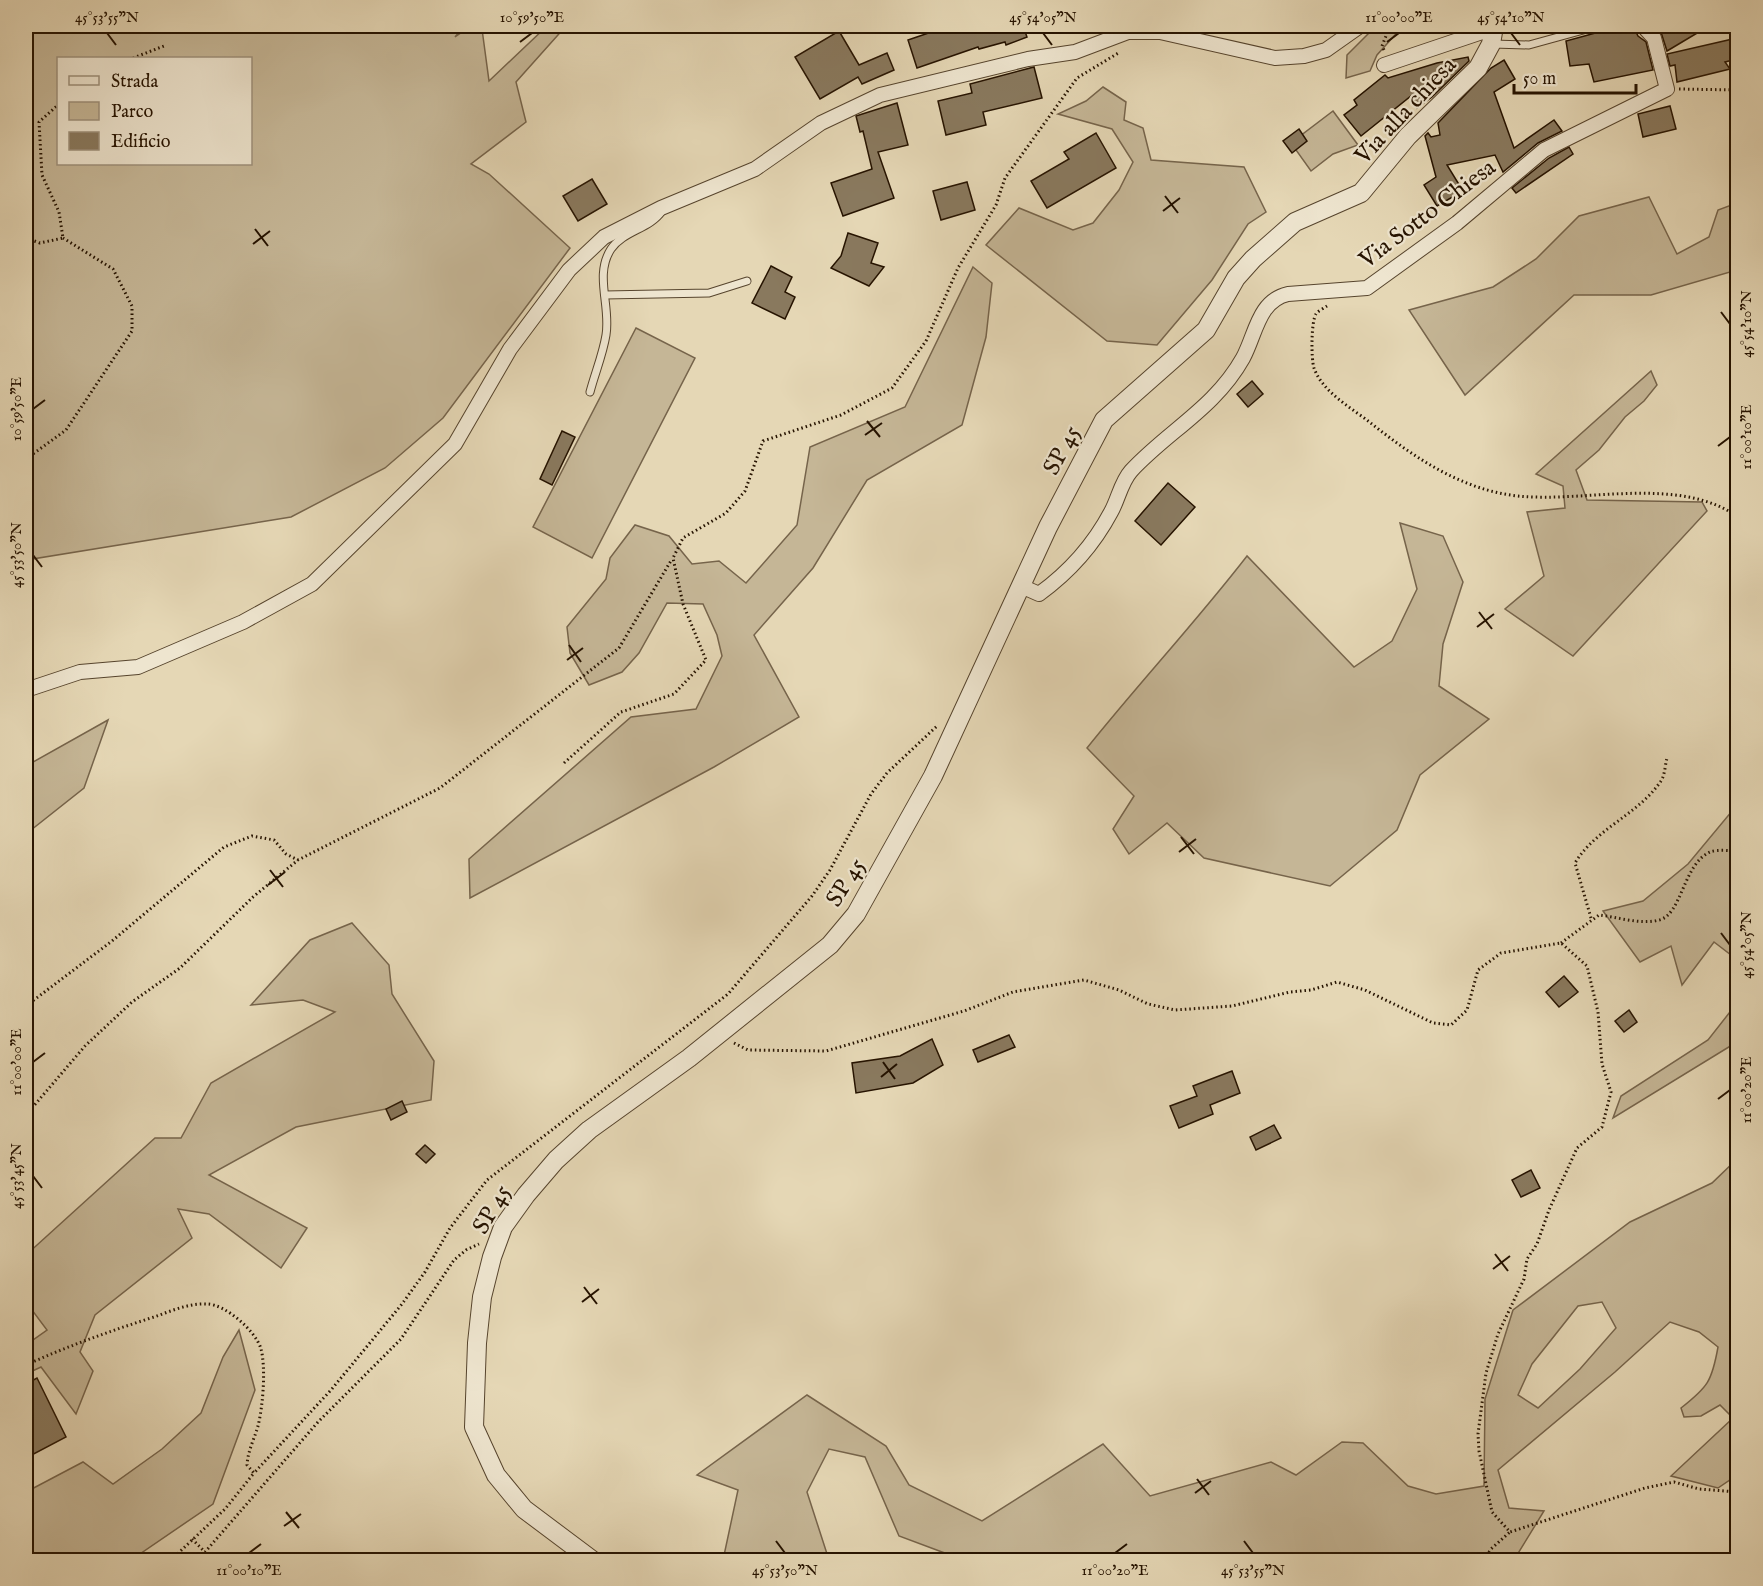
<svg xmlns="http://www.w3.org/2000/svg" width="1763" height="1586" font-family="'IM FELL English',serif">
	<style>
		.green { fill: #c5b696; stroke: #76644b; stroke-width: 1.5; fill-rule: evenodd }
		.building { fill: #89795e; stroke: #261300; stroke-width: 1.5 }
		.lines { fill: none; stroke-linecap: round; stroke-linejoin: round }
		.service-casing { stroke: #56442d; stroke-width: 9 }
		.minor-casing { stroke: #56442d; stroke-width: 16 }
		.tertiary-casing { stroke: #56442d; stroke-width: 20 }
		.path { stroke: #261300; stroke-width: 3; stroke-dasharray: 1.5 3; stroke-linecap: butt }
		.service { stroke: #eee5cf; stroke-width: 7 }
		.minor { stroke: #eee5cf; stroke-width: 14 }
		.tertiary { stroke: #eee5cf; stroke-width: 18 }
		.ticks { fill: none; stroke: #261300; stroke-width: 2 }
		.labels { text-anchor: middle; stroke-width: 4.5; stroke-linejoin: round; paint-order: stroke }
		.street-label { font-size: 24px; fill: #261300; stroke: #eee5cf }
		.neatline { fill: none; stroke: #261300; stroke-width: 2 }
		.ticks-label { font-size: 15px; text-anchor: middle; fill: #261300 }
	</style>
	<rect width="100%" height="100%" fill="#e5d7b5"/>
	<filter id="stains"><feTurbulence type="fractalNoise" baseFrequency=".00333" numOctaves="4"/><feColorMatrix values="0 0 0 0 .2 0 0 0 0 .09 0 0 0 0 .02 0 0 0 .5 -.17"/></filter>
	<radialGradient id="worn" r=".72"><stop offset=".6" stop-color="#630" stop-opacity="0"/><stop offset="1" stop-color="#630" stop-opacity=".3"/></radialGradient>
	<g class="green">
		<path d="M 26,26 L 464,26 L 455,37 L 471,26 L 488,26 L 482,29 L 489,81 L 547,26 L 566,26 L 516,82 L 526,122 L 471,164 L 489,174 L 570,248 L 443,418 L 385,468 L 291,517 L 26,560 ZM 58,58 L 250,58 L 250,164 L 58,164 Z"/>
		<path d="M 1376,26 L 1403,26 L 1377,55 L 1370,71 L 1346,78 L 1347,55 Z"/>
		<path d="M 1103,87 L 1126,102 L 1124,120 L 1143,128 L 1151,160 L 1244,167 L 1266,212 L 1248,224 L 1212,280 L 1157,345 L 1107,341 L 986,245 L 1019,208 L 1073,230 L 1093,223 L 1119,190 L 1133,162 L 1112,129 L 1058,114 L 1086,101 Z"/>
		<path d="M 1333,111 L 1358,145 L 1333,154 L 1311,171 L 1291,143 Z"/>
		<path d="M 1649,197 L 1677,254 L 1709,237 L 1718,210 L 1734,204 L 1737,206 L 1737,270 L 1651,295 L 1574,295 L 1465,395 L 1409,310 L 1493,287 L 1536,259 L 1579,216 Z"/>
		<path d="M 973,267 L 992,283 L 986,337 L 962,425 L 867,480 L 813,568 L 754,635 L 799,717 L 714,767 L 470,898 L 469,859 L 631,717 L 696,709 L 722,656 L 717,635 L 703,604 L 667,603 L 639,653 L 622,672 L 589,685 L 570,653 L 567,627 L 606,579 L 610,558 L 635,525 L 669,536 L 692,564 L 719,561 L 746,583 L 797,525 L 810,447 L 905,407 Z"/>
		<path d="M 636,328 L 695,358 L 592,558 L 533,527 Z"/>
		<path d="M 1651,371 L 1657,385 L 1644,401 L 1625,417 L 1599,450 L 1576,470 L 1587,500 L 1702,502 L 1707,511 L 1573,656 L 1505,609 L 1544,576 L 1527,512 L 1565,508 L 1563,486 L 1536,474 Z"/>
		<path d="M 1400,523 L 1443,536 L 1463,582 L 1443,644 L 1439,686 L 1489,719 L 1420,775 L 1397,830 L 1330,886 L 1204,858 L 1167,823 L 1129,854 L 1113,829 L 1134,796 L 1087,748 C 1139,683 1196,622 1247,556 L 1354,667 L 1392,641 L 1417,589 Z"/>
		<path d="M 108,720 L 84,788 L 26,834 L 26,766 Z"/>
		<path d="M 1737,805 L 1737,953 L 1735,958 L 1714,942 L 1682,985 L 1671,946 L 1640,962 L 1603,911 L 1643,901 L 1688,864 Z"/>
		<path d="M 352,923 L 389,965 L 392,994 L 434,1061 L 431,1100 L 296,1127 L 209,1175 L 307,1228 L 281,1268 L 209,1214 L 178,1209 L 192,1238 L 95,1315 L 80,1352 L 93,1371 L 76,1414 L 41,1367 L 26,1374 L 26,1345 L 47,1330 L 26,1302 L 26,1255 L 155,1138 L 181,1138 L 211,1083 L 335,1012 L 303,1000 L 251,1005 L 310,940 Z"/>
		<path d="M 1737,1003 L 1737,1042 L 1613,1118 L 1621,1096 L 1708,1040 Z"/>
		<path d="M 1737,1159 L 1737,1475 L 1718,1488 L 1671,1476 L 1733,1418 L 1720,1405 L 1701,1416 L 1684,1417 L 1681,1408 C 1708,1387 1712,1381 1718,1347 L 1699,1332 L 1670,1322 L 1615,1372 L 1498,1470 L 1509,1508 L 1544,1511 L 1514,1560 L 955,1560 L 950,1555 L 899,1536 L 865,1457 L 829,1449 L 807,1492 L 829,1560 L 723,1560 L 738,1490 L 697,1475 L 807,1395 L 886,1446 L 909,1485 L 982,1521 L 1103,1444 L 1150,1496 L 1271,1462 L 1296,1475 L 1342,1442 L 1363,1443 L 1408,1486 L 1436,1494 L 1484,1486 L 1485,1399 L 1513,1310 L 1630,1222 L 1712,1183 ZM 1602,1302 L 1616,1328 L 1580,1369 L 1538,1408 L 1518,1395 L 1532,1364 L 1578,1306 Z"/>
		<path d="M 239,1330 L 255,1390 L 213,1504 L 131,1560 L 26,1560 L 26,1492 L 83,1462 L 113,1484 L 162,1449 L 201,1413 L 223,1357 Z"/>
	</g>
	<g class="building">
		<path d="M 949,26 L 1023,26 L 1027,37 L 1006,45 L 1005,42 L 979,49 L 978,47 L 917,68 L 908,40 Z"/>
		<path d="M 1621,26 L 1633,26 L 1638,36 L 1646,42 L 1653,70 L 1594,82 L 1589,64 L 1570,66 L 1566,41 Z"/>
		<path d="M 1659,26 L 1709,26 L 1667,51 Z"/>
		<path d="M 839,31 L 859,65 L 887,53 L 894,70 L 862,84 L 858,77 L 820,99 L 795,57 Z"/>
		<path d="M 1737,38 L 1737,59 L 1725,62 L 1730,69 L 1677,82 L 1675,65 L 1670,66 L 1667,54 Z"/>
		<path d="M 1468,57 L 1469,61 L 1432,97 L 1417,108 L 1411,96 L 1361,136 L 1344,115 L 1357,105 L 1354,100 L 1385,75 L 1388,78 L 1437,63 Z"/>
		<path d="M 1504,60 L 1515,79 L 1494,92 L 1514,148 L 1554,120 L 1562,131 L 1538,143 L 1503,172 L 1495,155 L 1447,165 L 1463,191 L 1437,206 L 1424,185 L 1436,177 L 1425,136 L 1428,133 L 1431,137 L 1440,135 L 1438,123 L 1491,68 Z"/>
		<path d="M 1034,67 L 1042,98 L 983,112 L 986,125 L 946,135 L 938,101 L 972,93 L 970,84 Z"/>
		<path d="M 897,103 L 908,145 L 878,152 L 894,198 L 843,216 L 831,183 L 872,169 L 863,131 L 860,132 L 856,116 Z"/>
		<path d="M 1670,106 L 1676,129 L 1643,137 L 1638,114 Z"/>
		<path d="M 1299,129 L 1307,141 L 1292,153 L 1283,141 Z"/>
		<path d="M 1096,133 L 1116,168 L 1047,208 L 1031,181 L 1069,159 L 1064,152 Z"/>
		<path d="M 1569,147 L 1573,154 L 1516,193 L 1512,188 L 1549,158 Z"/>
		<path d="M 592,179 L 607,204 L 578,221 L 563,196 Z"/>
		<path d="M 967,182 L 975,210 L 941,220 L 933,191 Z"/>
		<path d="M 848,233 L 878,243 L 871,263 L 884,267 L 869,286 L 831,268 L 841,256 Z"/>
		<path d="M 771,266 L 792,277 L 785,292 L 795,297 L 785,319 L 752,303 Z"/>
		<path d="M 1252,381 L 1263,394 L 1248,407 L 1237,394 Z"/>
		<path d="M 562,431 L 575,437 L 552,485 L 540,479 Z"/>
		<path d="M 1168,483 L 1195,507 L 1161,545 L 1135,521 Z"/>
		<path d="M 1564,976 L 1578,992 L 1559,1007 L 1546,992 Z"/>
		<path d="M 1629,1010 L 1637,1022 L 1624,1032 L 1615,1021 Z"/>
		<path d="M 1009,1035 L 1015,1047 L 978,1062 L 973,1050 Z"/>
		<path d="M 932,1039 L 943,1065 L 913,1083 L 856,1093 L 852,1063 L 900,1056 Z"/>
		<path d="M 1232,1071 L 1240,1093 L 1210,1105 L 1213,1114 L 1179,1128 L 1170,1106 L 1197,1096 L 1193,1086 Z"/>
		<path d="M 402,1101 L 407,1112 L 391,1120 L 386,1109 Z"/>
		<path d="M 1274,1125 L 1281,1138 L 1256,1150 L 1250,1137 Z"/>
		<path d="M 425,1145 L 435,1154 L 426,1163 L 416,1154 Z"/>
		<path d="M 1531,1170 L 1540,1188 L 1521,1197 L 1512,1180 Z"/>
		<path d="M 37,1378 L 66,1437 L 26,1458 L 26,1384 Z"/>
	</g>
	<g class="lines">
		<defs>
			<g id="service">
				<path d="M 1493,44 L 1529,45 L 1598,26"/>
				<path d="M 605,295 L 709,293 L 747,281"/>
				<path d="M 590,392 C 595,373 603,354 606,335 C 611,306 594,275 611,249 C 623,231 650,229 662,211"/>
			</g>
			<g id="minor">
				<path d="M 1384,65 L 1494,28"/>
				<path d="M 1021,586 L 1039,594 C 1068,573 1094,544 1111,512 C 1118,500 1121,482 1131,471 C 1168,431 1215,408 1243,358 C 1256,334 1258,301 1288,294 L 1367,288 L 1457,223 L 1544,150 L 1667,89 L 1654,38 L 1643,26"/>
				<path d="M 26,690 L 80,672 L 138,667 L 243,622 L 312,584 L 455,444 L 510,349 L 569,270 L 604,237 L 661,208 L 755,169 L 821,123 L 880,95 L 1028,59 L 1075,52 L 1128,32 L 1160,32 L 1275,58 L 1304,56 L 1326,50 L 1360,26"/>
			</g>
			<path id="tertiary" d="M 592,1560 L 524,1509 L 496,1475 L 474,1427 L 477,1343 L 482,1297 L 492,1257 L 503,1227 L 526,1195 L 556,1160 L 589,1130 L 689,1058 L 830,945 L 856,914 L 933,776 L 1048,527 L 1104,420 L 1206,330 L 1236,278 L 1253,259 L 1295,222 L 1361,193 L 1408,136 L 1478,68 L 1491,44 L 1494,26"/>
		</defs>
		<use href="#service" class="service-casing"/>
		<use href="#minor" class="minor-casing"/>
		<use href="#tertiary" class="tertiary-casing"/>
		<g class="path">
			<path d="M 1384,50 L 1382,46 L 1390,26"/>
			<path d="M 133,58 L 164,46"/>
			<path d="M 1679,89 L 1738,90"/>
			<path d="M 26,238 L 40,243 L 63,238 L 59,212 L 42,175 L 39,122 L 58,105"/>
			<path d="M 1327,306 C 1324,308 1318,311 1316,314 C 1311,322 1311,359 1314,368 C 1323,393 1352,408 1372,424 C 1415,458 1462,490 1518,496 C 1586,503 1679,475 1738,517"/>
			<path d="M 26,459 L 66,430 L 132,331 L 132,306 L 113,269 L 63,238"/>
			<path d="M 564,763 L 621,712 L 674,694 L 706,660 L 683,604 L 673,558 L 683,538 L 726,513 L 745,491 L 763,441 L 841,415 L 892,388 L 926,341 L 958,268 L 996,205 L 1005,178 L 1077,78 L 1120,52"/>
			<path d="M 1591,918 L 1575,863 C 1596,828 1638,815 1661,781 C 1665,775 1665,765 1667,758"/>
			<path d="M 1561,943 L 1599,915 C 1618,917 1640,925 1659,920 C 1682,915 1683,864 1710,852 C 1717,849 1730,851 1738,851"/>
			<path d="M 26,1006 L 112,941 L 224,847 L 252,836 L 274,840 L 286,854 L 298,860"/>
			<path d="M 734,1043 L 748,1050 L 826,1051 L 964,1011 L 1013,992 L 1084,980 L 1119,990 L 1148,1004 L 1175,1010 L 1232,1006 L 1290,992 L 1311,990 L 1337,982 L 1365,990 L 1433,1023 L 1451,1025 L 1467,1010 L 1478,970 L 1501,953 L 1561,943 L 1587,966 L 1598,1012 L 1602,1064 L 1611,1092 L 1602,1127 L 1577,1148 L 1549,1210 L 1537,1244 L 1527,1259 L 1524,1279 L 1498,1334 L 1486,1373 L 1478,1434 L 1479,1451 L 1492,1512 L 1510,1532 L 1645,1488 L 1674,1482 L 1699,1489 L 1738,1492"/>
			<path d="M 26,1115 L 85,1046 L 132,1002 L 180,968 L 253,897 L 298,860 L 440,788 L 619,648 L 672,559"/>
			<path d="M 26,1365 C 68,1346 110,1331 154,1317 C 171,1311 189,1303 207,1304 C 225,1304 256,1331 261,1349 C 266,1368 263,1406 258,1426 C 254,1440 248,1450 247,1465 L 254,1473 L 331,1390 L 402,1304 L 425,1272 L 450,1228 L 487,1180 L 728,994 L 812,896 L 830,870 L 871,794 L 887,773 L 937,726"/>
			<path d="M 192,1539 L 205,1552 L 318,1422 L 401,1339 L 454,1260 L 466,1250 L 479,1244"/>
			<path d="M 171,1560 L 225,1509 L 254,1473"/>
			<path d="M 1484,1560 L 1491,1549 L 1510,1532"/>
		</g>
		<use href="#service" class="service"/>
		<use href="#minor" class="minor"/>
		<use href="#tertiary" class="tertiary"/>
	</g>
	<path class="ticks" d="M 107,33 L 116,45M 1043,33 L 1052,45M 1511,33 L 1520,45M 520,42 L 532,33M 1387,42 L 1399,33M 1165,196 L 1178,213M 1163,211 L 1180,198M 255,229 L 268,246M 253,244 L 270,231M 1721,312 L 1730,324M 33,409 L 45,400M 867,421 L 880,437M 865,435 L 882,423M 1718,446 L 1730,437M 33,555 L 42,567M 1479,612 L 1492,629M 1477,627 L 1494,614M 569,645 L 581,662M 567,660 L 583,648M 1181,837 L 1194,854M 1179,852 L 1196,839M 270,870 L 283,887M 268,885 L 285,872M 1721,933 L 1730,945M 33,1062 L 45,1053M 883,1062 L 895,1079M 881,1077 L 897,1064M 1718,1099 L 1730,1090M 33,1176 L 42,1188M 1495,1254 L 1508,1271M 1493,1269 L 1510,1256M 584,1287 L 597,1304M 582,1302 L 599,1289M 1197,1479 L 1209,1495M 1195,1493 L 1211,1481M 286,1512 L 299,1528M 284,1526 L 301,1514M 776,1541 L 785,1553M 1244,1541 L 1253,1553M 249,1553 L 261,1544M 1115,1553 L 1127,1544"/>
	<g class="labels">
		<g class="street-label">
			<text transform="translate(1405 110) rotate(-47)" y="8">Via alla chiesa</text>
			<text transform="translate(1427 213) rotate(-37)" y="8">Via Sotto Chiesa</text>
			<text transform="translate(1061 450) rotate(-62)" y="8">SP 45</text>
			<text transform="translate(845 882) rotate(-58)" y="8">SP 45</text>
			<text transform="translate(491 1209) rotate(-60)" y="8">SP 45</text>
		</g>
	</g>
	<rect width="1763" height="1586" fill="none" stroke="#e5d7b5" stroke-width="66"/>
	<rect x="57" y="57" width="195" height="108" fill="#eee5cf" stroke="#9e917c" stroke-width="1.5"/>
	<rect x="69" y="76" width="30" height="9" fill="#eee5cf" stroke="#9e917c" stroke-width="1.5"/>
	<text x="111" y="87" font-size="18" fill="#261300">Strada</text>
	<rect x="69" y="102" width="30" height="18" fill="#c5b696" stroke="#9e917c" stroke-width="1.5"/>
	<text x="111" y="117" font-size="18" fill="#261300">Parco</text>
	<rect x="69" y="132" width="30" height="18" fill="#89795e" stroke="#9e917c" stroke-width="1.5"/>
	<text x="111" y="147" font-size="18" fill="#261300">Edificio</text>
	<path d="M1514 84v9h122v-9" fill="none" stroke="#261300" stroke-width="3"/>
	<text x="1523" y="84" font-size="18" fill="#261300" stroke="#eee5cf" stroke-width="4.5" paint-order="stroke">50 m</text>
	<rect x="33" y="33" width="1697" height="1520" class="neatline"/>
	<g class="ticks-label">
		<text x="107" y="22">45°53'55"N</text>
		<text x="532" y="22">10°59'50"E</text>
		<text x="1043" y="22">45°54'05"N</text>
		<text x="1399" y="22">11°00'00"E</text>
		<text x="1511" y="22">45°54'10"N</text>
		<text transform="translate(1746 324) rotate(-90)" y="5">45°54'10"N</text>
		<text transform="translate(16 409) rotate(-90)" y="5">10°59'50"E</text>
		<text transform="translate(1746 437) rotate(-90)" y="5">11°00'10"E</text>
		<text transform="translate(16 555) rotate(-90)" y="5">45°53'50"N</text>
		<text transform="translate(1746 945) rotate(-90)" y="5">45°54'05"N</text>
		<text transform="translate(16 1062) rotate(-90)" y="5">11°00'00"E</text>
		<text transform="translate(1746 1090) rotate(-90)" y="5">11°00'20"E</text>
		<text transform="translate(16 1176) rotate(-90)" y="5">45°53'45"N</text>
		<text x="249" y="1575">11°00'10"E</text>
		<text x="785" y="1575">45°53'50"N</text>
		<text x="1115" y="1575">11°00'20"E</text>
		<text x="1253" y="1575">45°53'55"N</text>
	</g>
	<rect width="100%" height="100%" filter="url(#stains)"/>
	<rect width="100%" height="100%" fill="url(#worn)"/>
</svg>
